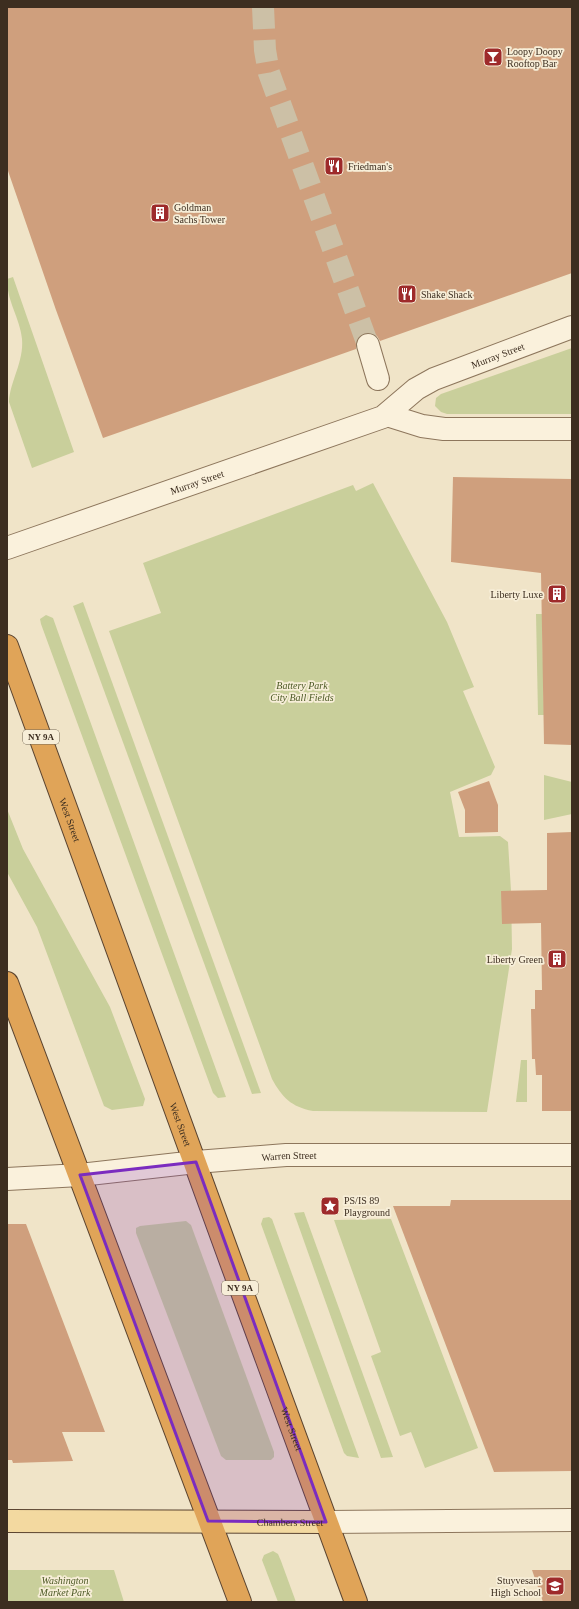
<svg xmlns="http://www.w3.org/2000/svg" width="579" height="1609" font-family="Georgia,serif">
	<style>
		.green { fill: #c9cf9b }
		.building { fill: #cf9f7d }
		.lines { fill: none; stroke-linecap: round; stroke-linejoin: round }
		.minor-tunnel { stroke: #ccc0a6; stroke-width: 22; stroke-dasharray: 22 11; stroke-linecap: butt }
		.minor-casing { stroke: #8d765c; stroke-width: 24 }
		.major-casing { stroke: #5b4430; stroke-width: 24 }
		.highway-casing { stroke: #5b4430; stroke-width: 24 }
		.minor { stroke: #faf1dc; stroke-width: 22 }
		.major { stroke: #f3d9a0; stroke-width: 22 }
		.highway { stroke: #e0a458; stroke-width: 22 }
		.marked { fill: #7b2cbf; fill-opacity: 0.2; stroke: #7b2cbf; stroke-width: 3; stroke-linejoin: round }
		.labels { text-anchor: middle; stroke-width: 3.5; stroke-linejoin: round; paint-order: stroke }
		.shield { fill: #f7eed8; stroke: #756857; stroke-width: 1 }
		.shield-label { font-size: 9px; font-weight: bold; fill: #3d2e20 }
		.poi-label { font-size: 10px; fill: #3d2e20; stroke: #f7eed8; text-anchor: start }
		.street-label { font-size: 10px; fill: #3d2e20; stroke: #f7eed8 }
		.park-label { font-size: 10px; font-style: italic; fill: #4d5a26; stroke: #f7eed8 }
	</style>
	<rect width="100%" height="100%" fill="#f0e4c8"/>
	<g class="green">
		<path d="M 13,277 L 74,452 L 32,468 L 9,402 C 10,381 24,362 22,339 C 20,318 7,302 7,279 Z"/>
		<path d="M 572,348 L 572,414 L 447,414 L 441,412 L 435,406 L 436,398 L 441,394 Z"/>
		<path d="M 373,483 L 447,622 L 474,687 L 463,691 L 495,767 L 491,775 L 450,792 L 459,837 L 500,836 L 508,842 L 511,891 L 512,949 L 487,1112 L 313,1111 C 291,1107 282,1097 272,1079 L 109,631 L 161,613 L 143,563 L 353,485 L 356,491 Z"/>
		<path d="M 83,602 L 261,1093 L 252,1094 L 73,606 Z"/>
		<path d="M 536,614 L 542,614 L 544,715 L 538,715 Z"/>
		<path d="M 46,615 L 53,618 L 64,649 L 226,1097 L 218,1098 L 213,1093 L 41,624 L 40,619 Z"/>
		<path d="M 544,775 L 572,782 L 572,814 L 544,820 Z"/>
		<path d="M 7,809 L 23,849 L 110,1007 L 145,1099 L 143,1106 L 112,1110 L 104,1106 L 37,927 L 7,872 Z"/>
		<path d="M 521,1060 L 527,1060 L 527,1102 L 516,1102 Z"/>
		<path d="M 304,1212 L 393,1457 L 381,1458 L 294,1213 Z"/>
		<path d="M 269,1217 L 272,1219 L 359,1458 L 347,1456 L 344,1453 L 261,1224 L 263,1218 Z"/>
		<path d="M 391,1219 L 478,1448 L 425,1468 L 411,1432 L 400,1436 L 371,1356 L 381,1352 L 334,1220 Z"/>
		<path d="M 186,1221 L 191,1225 L 274,1452 L 274,1457 L 271,1460 L 226,1460 L 221,1456 L 136,1233 L 136,1228 L 140,1226 Z"/>
		<path d="M 273,1551 L 278,1554 L 281,1561 L 296,1602 L 278,1602 L 262,1560 L 264,1555 Z"/>
		<path d="M 7,1570 L 114,1570 L 124,1602 L 7,1602 Z"/>
	</g>
	<g class="building">
		<path d="M 7,7 L 572,7 L 572,273 L 380,341 L 377,336 L 371,333 L 364,333 L 359,336 L 356,342 L 356,349 L 103,438 L 56,310 L 7,168 Z"/>
		<path d="M 453,477 L 572,479 L 572,745 L 544,744 L 541,573 L 451,562 Z"/>
		<path d="M 489,781 L 498,805 L 498,832 L 465,833 L 465,810 L 458,792 Z"/>
		<path d="M 572,832 L 572,1111 L 542,1111 L 542,1075 L 536,1075 L 535,1059 L 532,1059 L 531,1009 L 535,1009 L 535,990 L 542,990 L 541,923 L 502,924 L 501,891 L 547,890 L 547,833 Z"/>
		<path d="M 451,1200 L 572,1200 L 572,1471 L 494,1472 L 393,1206 L 450,1206 Z"/>
		<path d="M 7,1224 L 26,1224 L 105,1432 L 62,1432 L 73,1461 L 13,1463 L 12,1460 L 7,1460 Z"/>
		<path d="M 532,1570 L 572,1570 L 572,1602 L 543,1602 Z"/>
	</g>
	<g class="lines">
		<path class="minor-tunnel" d="M 263,7 L 265,50 L 269,73 L 368,345"/>
		<defs>
			<g id="minor">
				<path d="M 368,345 L 378,379"/>
				<path d="M 387,415 L 422,426 L 444,429 L 572,429"/>
				<path id="s1" d="M 7,548 L 383,417 L 416,389 L 434,379 L 572,327"/>
				<path id="s2" d="M 7,1179 L 80,1175 L 196,1162 L 286,1155 L 572,1155"/>
				<path d="M 326,1522 L 572,1520"/>
			</g>
			<g id="major">
				<path id="s3" d="M 7,1521 L 326,1522"/>
			</g>
			<g id="highway">
				<path id="s4" d="M 7,646 C 123,964 238,1284 356,1602"/>
				<path d="M 7,983 L 240,1602"/>
			</g>
		</defs>
		<use href="#minor" class="minor-casing"/>
		<use href="#major" class="major-casing"/>
		<use href="#highway" class="highway-casing"/>
		<use href="#minor" class="minor"/>
		<use href="#major" class="major"/>
		<use href="#highway" class="highway"/>
	</g>
	<path class="marked" d="M 196,1162 L 326,1522 L 208,1521 L 80,1175 Z"/>
	<defs>
		<symbol id="bar-square" viewBox="-11 -11 22 22"><rect x="-9" y="-9" width="18" height="18" rx="4" fill="#9e2a2b" stroke="#f7eed8"/><path d="M-6-5H6L.8 .8V4.5H3.5V6h-7V4.5H-.8V.8Z" fill="#fff"/></symbol>
		<symbol id="restaurant-square" viewBox="-11 -11 22 22"><rect x="-9" y="-9" width="18" height="18" rx="4" fill="#9e2a2b" stroke="#f7eed8"/><path d="M-5-6h1v4h1v-4h1v4h1v-4h1v5L-1.5 .5V6h-2V.5L-5-1ZM5-6V6H3V1.5H1.5Q1.5-4 5-6Z" fill="#fff"/></symbol>
		<symbol id="building-square" viewBox="-11 -11 22 22"><rect x="-9" y="-9" width="18" height="18" rx="4" fill="#9e2a2b" stroke="#f7eed8"/><path d="M-4-6H4V6H1V3H-1V6H-4ZM-2.5-4.3h1.7v1.8h-1.7ZM.8-4.3h1.7v1.8H.8ZM-2.5-1h1.7V.8h-1.7ZM.8-1h1.7V.8H.8Z" fill="#fff"/></symbol>
		<symbol id="sight-square" viewBox="-11 -11 22 22"><rect x="-9" y="-9" width="18" height="18" rx="4" fill="#9e2a2b" stroke="#f7eed8"/><path d="M0-6L1.8-2.2L6-1.7L2.9 1.2L3.7 5.4L0 3.3L-3.7 5.4L-2.9 1.2L-6-1.7L-1.8-2.2Z" fill="#fff"/></symbol>
		<symbol id="school-square" viewBox="-11 -11 22 22"><rect x="-9" y="-9" width="18" height="18" rx="4" fill="#9e2a2b" stroke="#f7eed8"/><path d="M0-5L7-2L0 1L-7-2ZM-4 1L0 2.5L4 1V4Q0 6-4 4Z" fill="#fff"/></symbol>
	</defs>
	<g fill-rule="evenodd">
		<use href="#bar-square" x="482" y="46" width="22" height="22"/>
		<use href="#restaurant-square" x="323" y="155" width="22" height="22"/>
		<use href="#building-square" x="149" y="202" width="22" height="22"/>
		<use href="#restaurant-square" x="396" y="283" width="22" height="22"/>
		<use href="#building-square" x="546" y="583" width="22" height="22"/>
		<use href="#building-square" x="546" y="948" width="22" height="22"/>
		<use href="#sight-square" x="319" y="1195" width="22" height="22"/>
		<use href="#school-square" x="544" y="1575" width="22" height="22"/>
	</g>
	<g class="labels">
		<g class="shield">
			<rect x="23" y="730" width="36" height="14" rx="3"/>
			<rect x="222" y="1281" width="36" height="14" rx="3"/>
		</g>
		<g class="shield-label">
			<text x="41" y="740">NY 9A</text>
			<text x="240" y="1291">NY 9A</text>
		</g>
		<g class="poi-label">
			<text x="507" y="55">Loopy Doopy<tspan x="507" dy="12">Rooftop Bar</tspan></text>
			<text x="348" y="170">Friedman's</text>
			<text x="174" y="211">Goldman<tspan x="174" dy="12">Sachs Tower</tspan></text>
			<text x="421" y="298">Shake Shack</text>
			<text x="543" y="598" text-anchor="end">Liberty Luxe</text>
			<text x="543" y="963" text-anchor="end">Liberty Green</text>
			<text x="344" y="1204">PS/IS 89<tspan x="344" dy="12">Playground</tspan></text>
			<text x="541" y="1584" text-anchor="end">Stuyvesant<tspan x="541" dy="12">High School</tspan></text>
		</g>
		<g class="street-label">
			<text dy="4" stroke="none"><textPath href="#s1" startOffset="530">Murray Street</textPath></text>
			<text dy="4" stroke="none"><textPath href="#s1" startOffset="201">Murray Street</textPath></text>
			<text dy="4" stroke="none"><textPath href="#s4" startOffset="185">West Street</textPath></text>
			<text dy="4" stroke="none"><textPath href="#s4" startOffset="509">West Street</textPath></text>
			<text dy="4" stroke="none"><textPath href="#s2" startOffset="283">Warren Street</textPath></text>
			<text dy="4" stroke="none"><textPath href="#s4" startOffset="833">West Street</textPath></text>
			<text dy="4" stroke="none"><textPath href="#s3" startOffset="283">Chambers Street</textPath></text>
		</g>
		<g class="park-label">
			<text x="302" y="689">Battery Park<tspan x="302" dy="12">City Ball Fields</tspan></text>
			<text x="65" y="1584">Washington<tspan x="65" dy="12">Market Park</tspan></text>
		</g>
	</g>
	<rect width="579" height="1609" fill="none" stroke="#3d2e20" stroke-width="16"/>
</svg>
